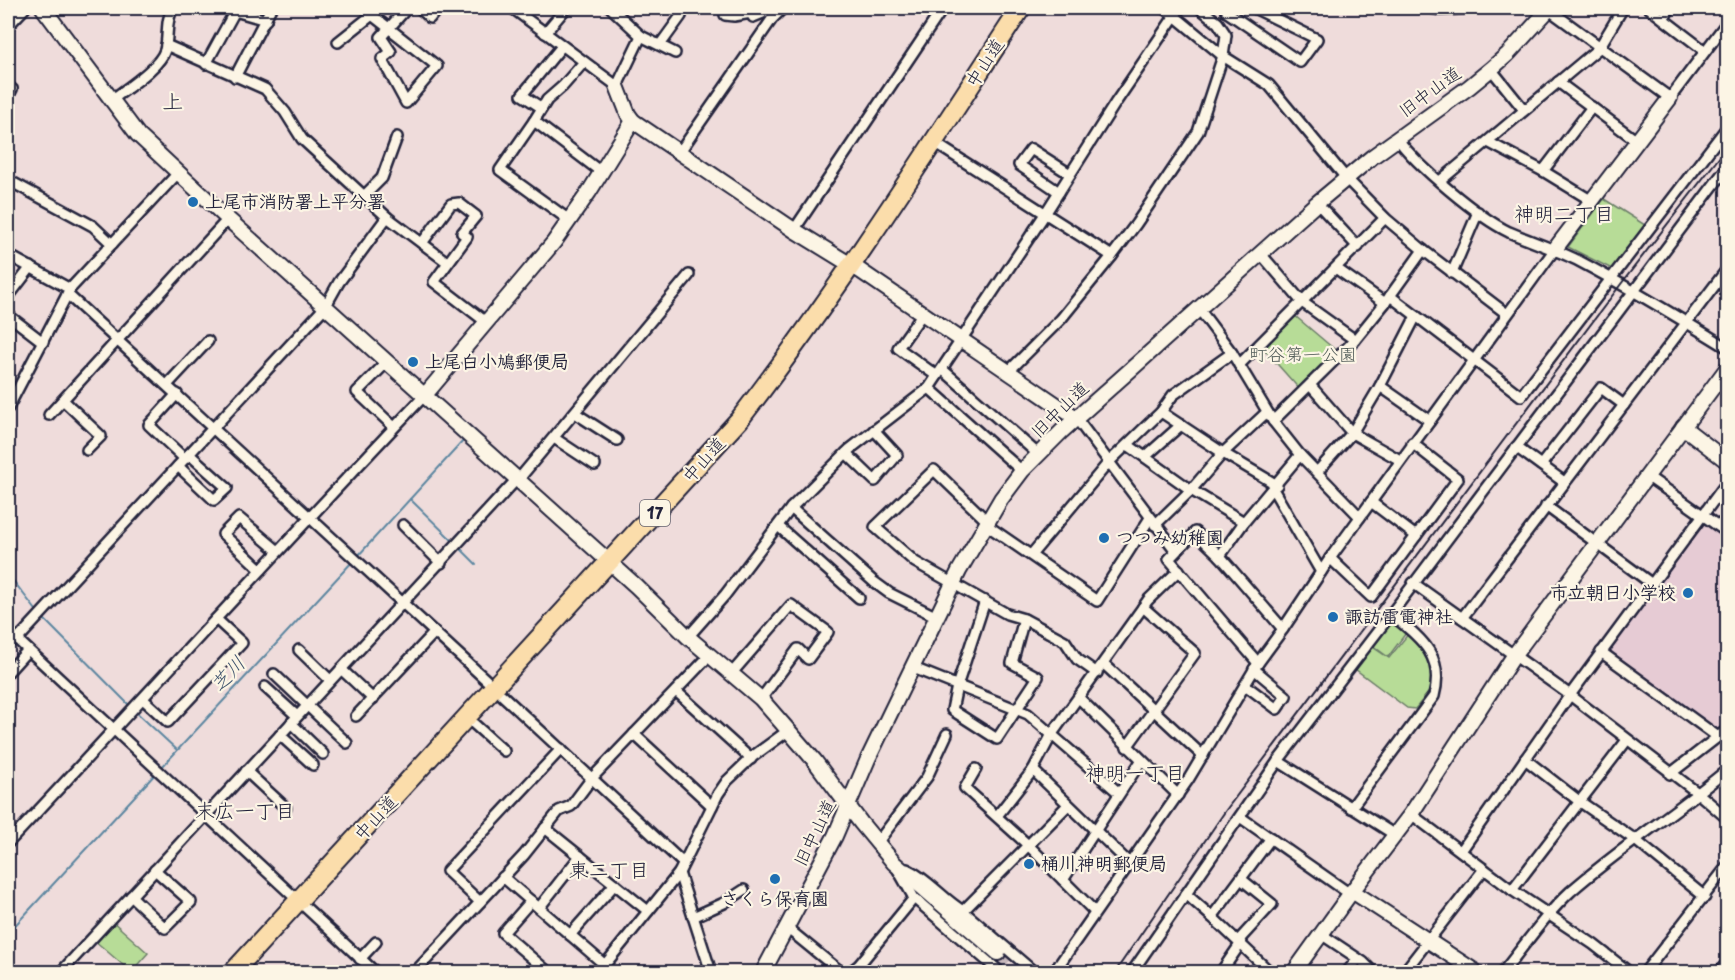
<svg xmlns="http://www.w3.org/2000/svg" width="1735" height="980" font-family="'Playpen Sans','Klee One',sans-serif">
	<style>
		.built { fill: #e6cbd4 }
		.green { fill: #b7dc97; stroke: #6c7f69; stroke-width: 1.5 }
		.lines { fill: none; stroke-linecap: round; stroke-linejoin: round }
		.stream { stroke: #5c86a0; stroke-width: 2 }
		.secondary-tunnel { stroke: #c6b7bb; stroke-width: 14; stroke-dasharray: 14 7; stroke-linecap: butt }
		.street-casing { stroke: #22223b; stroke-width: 14 }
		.secondary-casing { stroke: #22223b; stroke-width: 18 }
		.highway-casing { stroke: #22223b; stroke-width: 22 }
		.street { stroke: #fcf5e5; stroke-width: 9 }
		.secondary { stroke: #fcf5e5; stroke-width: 14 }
		.highway { stroke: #fbddab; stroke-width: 18 }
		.rail { stroke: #22223b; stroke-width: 2 }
		.poi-dot { fill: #1f6fb2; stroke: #fcf5e5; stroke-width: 2 }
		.labels { text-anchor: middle; stroke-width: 4.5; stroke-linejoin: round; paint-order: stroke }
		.shield { fill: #fcf5e5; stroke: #63616e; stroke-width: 1.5 }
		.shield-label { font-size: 16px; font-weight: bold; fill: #22223b }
		.street-label { font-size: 18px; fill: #22223b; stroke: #fcf5e5 }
		.poi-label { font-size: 18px; font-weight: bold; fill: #22223b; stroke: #fcf5e5; text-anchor: start }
		.park-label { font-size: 18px; fill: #4f5a57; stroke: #fcf5e5 }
		.neighbourhood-label { font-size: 20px; fill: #22223b; stroke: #fcf5e5 }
		.water-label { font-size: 20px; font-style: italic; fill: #3f546e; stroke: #fcf5e5 }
		.quarter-label { font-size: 21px; fill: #22223b; stroke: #fcf5e5 }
	</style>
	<rect width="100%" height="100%" fill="#efdcdb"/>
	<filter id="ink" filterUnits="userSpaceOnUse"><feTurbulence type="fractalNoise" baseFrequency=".0167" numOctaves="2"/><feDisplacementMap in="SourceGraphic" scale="12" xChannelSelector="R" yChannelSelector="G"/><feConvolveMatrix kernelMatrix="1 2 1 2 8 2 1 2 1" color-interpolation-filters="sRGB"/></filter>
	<g filter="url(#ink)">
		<path class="built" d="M 1705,522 L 1727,538 L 1727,725 L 1723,730 L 1718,730 L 1609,652 L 1608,648 L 1701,523 Z"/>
		<g class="green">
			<path d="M 1604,199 L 1648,227 L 1616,271 L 1568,247 Z"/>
			<path d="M 1294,315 L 1340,354 L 1302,392 L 1263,348 Z"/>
			<path d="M 1390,622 L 1406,633 L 1388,657 L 1372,645 Z"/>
			<path d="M 1409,633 C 1420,643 1438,674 1430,690 C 1426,696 1420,703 1415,709 L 1407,708 L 1355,669 L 1371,646 L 1389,658 Z"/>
			<path d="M 111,920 L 148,953 L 131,972 L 94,940 Z"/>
		</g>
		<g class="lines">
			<g class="stream">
				<path d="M 410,499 L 455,543"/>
				<path d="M 459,547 L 476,564"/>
				<path d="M 357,557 L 464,440"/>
				<path d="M 8,574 L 39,614"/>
				<path d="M 43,618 L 130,706"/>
				<path d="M 134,710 L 177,750"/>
				<path d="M 161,768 L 353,561"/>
				<path d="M 8,933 L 157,772"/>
			</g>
			<path class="secondary-tunnel" d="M 998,953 L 1019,972"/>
			<defs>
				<g id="street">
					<path d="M 420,8 L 430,18 L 438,8"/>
					<path d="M 512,8 L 617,86 L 641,36 L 611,8"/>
					<path d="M 1165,8 L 1223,56 L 1269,85 L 1346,178 L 1385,218 L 1423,250 L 1507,314"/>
					<path d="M 1431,8 L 1440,10 L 1476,8"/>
					<path d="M 1649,8 L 1705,51"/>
					<path d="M 1548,9 L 1670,98 L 1728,21"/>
					<path d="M 1227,12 L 1300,62 L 1317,39 L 1254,8"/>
					<path d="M 725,15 L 734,16 L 751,13 L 753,17 L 775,8"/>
					<path d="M 1663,18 L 1671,8"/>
					<path d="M 8,26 L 25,8"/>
					<path d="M 545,33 L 566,8"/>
					<path d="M 641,36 L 675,53"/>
					<path d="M 338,42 L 372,15 L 437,66 L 406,103 L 382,59 L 391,52 L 381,37 L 407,8"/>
					<path d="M 166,45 L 265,89 L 285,112 L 302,139 L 387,217 L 447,262"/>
					<path d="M 660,45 L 681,16"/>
					<path d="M 584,62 L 563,86 L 547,100 L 534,121 L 601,172"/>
					<path d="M 206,64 L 235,11 L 266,20"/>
					<path d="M 1491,69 L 1524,110"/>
					<path d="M 235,77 L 271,8"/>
					<path d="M 1558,82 L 1637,141"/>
					<path d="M 8,86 L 12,89 L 8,97"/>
					<path d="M 113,99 C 127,88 160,67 165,50 C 169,36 165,20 173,8"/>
					<path d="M 542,108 L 522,95 L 562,46"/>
					<path d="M 534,121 L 500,170 L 569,220"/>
					<path d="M 1397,138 C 1417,166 1478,217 1509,232 C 1532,242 1555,249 1577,260 C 1628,287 1678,317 1728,348"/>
					<path d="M 1488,142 L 1543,171 L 1592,201"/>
					<path d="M 941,147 L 1112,256"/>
					<path d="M 679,153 L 772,19 L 783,8"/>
					<path d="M 1543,171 L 1592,107"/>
					<path d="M 8,180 L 93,226 L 112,244"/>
					<path d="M 1440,181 L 1599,48 L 1623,8"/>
					<path d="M 1059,192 L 1019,165 L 1031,149 L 1070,174"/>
					<path d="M 364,196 L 382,178 L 397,137"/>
					<path d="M 1317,203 L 1358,247"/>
					<path d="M 794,230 L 943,8"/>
					<path d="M 422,243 L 451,204 L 459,203 L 476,216 L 462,233 L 467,237 L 434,282 L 486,322"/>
					<path d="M 1261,254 L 1302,302 L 1355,340"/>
					<path d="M 8,255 L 70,289"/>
					<path d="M 1337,269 L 1385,303"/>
					<path d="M 1452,273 L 1478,212"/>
					<path d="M 67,294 L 495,688"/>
					<path d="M 1390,296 L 1521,396 L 1728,126"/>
					<path d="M 8,297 L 31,267"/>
					<path d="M 1199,309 L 1232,353 L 1273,421 L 1300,455 L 1360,517"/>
					<path d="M 923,313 L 898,348 L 937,376"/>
					<path d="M 8,315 L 43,342"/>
					<path d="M 387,362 L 357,392 L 394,427"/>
					<path d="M 1239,365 L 1385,218"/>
					<path d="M 942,369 L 1039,455"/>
					<path d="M 1009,371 L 1061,319 L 1112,256 L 1136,224 L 1198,132 L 1223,56 L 1226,35 L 1218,23 L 1200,8"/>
					<path d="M 167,385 L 208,341"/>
					<path d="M 1310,385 L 1352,433 L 1400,460"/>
					<path d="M 1380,386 L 1430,421"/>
					<path d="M 929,388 L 1022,471"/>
					<path d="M 177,394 L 149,425 L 185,459"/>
					<path d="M 63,400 L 101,436 L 87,450"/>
					<path d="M 8,408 L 70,289 L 178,173"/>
					<path d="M 1161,412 L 1223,453 L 1277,485"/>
					<path d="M 575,413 L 617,440"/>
					<path d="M 49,415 L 228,219"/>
					<path d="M 1076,418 L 1176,551"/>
					<path d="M 1273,421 L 1355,340 L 1385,303 L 1423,250"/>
					<path d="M 554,438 L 595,465"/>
					<path d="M 1128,445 L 1191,490 L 1244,522"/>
					<path d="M 1516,447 L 1564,482"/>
					<path d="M 846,453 L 875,481 L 897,455 L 874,430"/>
					<path d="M 1145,457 L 1181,425"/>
					<path d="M 1541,465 L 1601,388 L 1624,405"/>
					<path d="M 178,466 L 214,500 L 227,488 L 189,454"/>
					<path d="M 1317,472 L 1352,433 L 1380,386 L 1416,316"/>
					<path d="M 1647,476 L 1728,533"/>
					<path d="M 518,480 L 689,275"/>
					<path d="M 1273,489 L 1321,572"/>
					<path d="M 1371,502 L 1416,536"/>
					<path d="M 1546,506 L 1652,584"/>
					<path d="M 791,508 L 874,582 L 889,593 L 937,617"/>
					<path d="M 987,521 L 934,470 L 875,527 L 915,562 L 1007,614 L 1024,619 L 1065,641 L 1077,659 L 1097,673"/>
					<path d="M 985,524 L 1097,601 L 1150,518"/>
					<path d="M 403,525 L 441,563"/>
					<path d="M 1155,525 L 1191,490 L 1223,453 L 1267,412"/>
					<path d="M 778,526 L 859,598"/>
					<path d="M 1031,555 L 1109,462 L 1161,412 L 1173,395 L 1232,353"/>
					<path d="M 1220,556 L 1244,522 L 1300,455"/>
					<path d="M 1330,558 L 1371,597 L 1458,479 L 1412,443"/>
					<path d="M 261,570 L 223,534 L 239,518 L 278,551"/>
					<path d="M 1413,583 L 1570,695 L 1699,794 L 1728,819"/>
					<path d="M 985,601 L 957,686 L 952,710 L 997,739 L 1038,677 L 1012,663 L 1024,619"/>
					<path d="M 1462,618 L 1728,268"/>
					<path d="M 8,631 L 375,972"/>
					<path d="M 688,637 L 725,595 L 791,508 L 850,449 L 929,388 L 1045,214 L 1116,102 L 1180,8"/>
					<path d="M 17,640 L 325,307 L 339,282 L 387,217"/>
					<path d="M 299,650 L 330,680"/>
					<path d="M 1601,652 L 1718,737"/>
					<path d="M 1258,663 L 1169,559 L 1195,532 L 1220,556 L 1283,629"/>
					<path d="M 1104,664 L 1203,756"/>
					<path d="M 911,667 L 1028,714 L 1119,793"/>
					<path d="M 341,669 L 373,699"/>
					<path d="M 8,672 L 28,650"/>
					<path d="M 274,674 L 347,743"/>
					<path d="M 731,674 L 791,605 L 828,632 L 808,659 L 798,649 L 761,699"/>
					<path d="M 1245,685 L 1277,709 L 1286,696 L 1254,669"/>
					<path d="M 265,687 L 297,716"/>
					<path d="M 676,691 L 751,759"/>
					<path d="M 502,695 L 683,863"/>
					<path d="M 1079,698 L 1178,795"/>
					<path d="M 143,699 L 168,722 L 242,643 L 216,619"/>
					<path d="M 356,716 L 435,632"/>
					<path d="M 291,723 L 323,754"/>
					<path d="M 474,724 L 504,751"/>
					<path d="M 634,734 L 712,806"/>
					<path d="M 280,735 L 313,765"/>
					<path d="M 1127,747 L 1195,653 L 1143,607"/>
					<path d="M 1525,759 L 1579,801 L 1634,839 L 1705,897"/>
					<path d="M 1278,761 L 1395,835"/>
					<path d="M 976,769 L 965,788 L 1028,845 L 1095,912"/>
					<path d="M 1033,770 L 1130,864"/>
					<path d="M 246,771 L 286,808"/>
					<path d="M 1670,774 L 1728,729"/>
					<path d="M 1351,808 L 1434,696 C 1445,655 1420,638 1391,614"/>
					<path d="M 1411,814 L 1512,890 L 1593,944 L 1629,972"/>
					<path d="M 997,816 L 1033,770 L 1052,734 L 1148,600 L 1179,570"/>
					<path d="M 1240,817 L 1350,894"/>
					<path d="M 545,828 L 648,911"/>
					<path d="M 8,843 C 148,694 284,543 425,395"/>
					<path d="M 877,843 L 927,777 L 947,734"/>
					<path d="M 1461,851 L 1570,695 L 1728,481"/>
					<path d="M 907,869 C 928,879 943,899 963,911 L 1034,972"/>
					<path d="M 898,870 L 914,898 L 1000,972"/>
					<path d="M 679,873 L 711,972"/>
					<path d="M 503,877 L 605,965"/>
					<path d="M 1063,880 L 1141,761"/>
					<path d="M 1512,890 L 1627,740"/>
					<path d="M 1186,894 L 1212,917 L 1271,838"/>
					<path d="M 131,896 L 165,928 L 191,902 L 155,870"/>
					<path d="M 531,901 L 503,933 L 548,972"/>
					<path d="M 480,902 L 447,871 L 561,749"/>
					<path d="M 539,908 L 580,856"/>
					<path d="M 963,911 L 1068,805"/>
					<path d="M 693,917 L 724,903 L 744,890"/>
					<path d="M 1212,917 L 1270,972"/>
					<path d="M 787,928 L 841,972"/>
					<path d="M 1321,934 L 1363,962 L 1373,972"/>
					<path d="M 570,935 L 615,884"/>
					<path d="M 1238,941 L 1272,904 L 1241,879"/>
					<path d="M 360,959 L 376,942"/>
					<path d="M 61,972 L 517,479"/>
					<path d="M 415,972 L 524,855 L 559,811 L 571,806 L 592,778 L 710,655"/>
					<path d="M 599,972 L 679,873 L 718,794 L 727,781 L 752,757 L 789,730"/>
					<path d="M 850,972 L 859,965 L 914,898"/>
					<path d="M 1054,972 L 1188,780 L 1258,663 L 1283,629 L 1331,557 L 1555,249"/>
					<path d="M 1132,972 L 1278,761 L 1391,614 L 1728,166"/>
					<path d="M 1221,972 L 1241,943"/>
					<path d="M 1347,972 L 1358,959"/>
					<path d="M 1404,972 L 1484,869"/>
					<path d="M 1503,972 C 1525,945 1545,915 1571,891 C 1621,847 1677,812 1728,769"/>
					<path d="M 1645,972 L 1728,865"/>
					<path d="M 1719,972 L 1728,962"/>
				</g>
				<g id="secondary">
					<path d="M 43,8 L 138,135 L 228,219 L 636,586 L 688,637 L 761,699 L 814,760 L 861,823 L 894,863 L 998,953"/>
					<path d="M 617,86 L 628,114 L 633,121 L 794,230 L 859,270 L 1076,418"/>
					<path d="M 1555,249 L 1670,98"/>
					<path d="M 425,395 L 554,242 L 589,192 L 633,121"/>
					<path d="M 1683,427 L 1728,462"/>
					<path d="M 1352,891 L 1476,972"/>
					<path d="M 763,972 L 835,836 L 868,759 L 959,571 L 1001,499 L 1022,471 L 1062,431 L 1317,203 L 1372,157 L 1469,87 L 1491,69 L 1508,54 L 1550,8"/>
					<path d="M 1294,972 L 1350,894 L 1411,814 L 1515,654 L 1728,367"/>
				</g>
				<path id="highway" d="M 233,972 L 739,420 C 841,288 930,147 1021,8"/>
			</defs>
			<use href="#street" class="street-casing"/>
			<use href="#secondary" class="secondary-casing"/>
			<use href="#highway" class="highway-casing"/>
			<use href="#street" class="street"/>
			<use href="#secondary" class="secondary"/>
			<use href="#highway" class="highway"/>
			<path class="rail" d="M 1115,972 L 1226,810 L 1621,284 L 1728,146"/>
		</g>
	</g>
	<g class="poi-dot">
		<circle cx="193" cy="202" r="6"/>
		<circle cx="413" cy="362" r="6"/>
		<circle cx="1104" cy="538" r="6"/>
		<circle cx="1688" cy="593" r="6"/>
		<circle cx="1333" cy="617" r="6"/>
		<circle cx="1029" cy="864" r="6"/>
		<circle cx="775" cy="879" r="6"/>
	</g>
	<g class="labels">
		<rect class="shield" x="640" y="500" width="30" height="26" rx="4.5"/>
		<g class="shield-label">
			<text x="655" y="519">17</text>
		</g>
		<g class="street-label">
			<text transform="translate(985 63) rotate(-57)" y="6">中山道</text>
			<text transform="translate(1430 92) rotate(-36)" y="6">旧中山道</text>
			<text transform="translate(1060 410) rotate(-44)" y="6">旧中山道</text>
			<text transform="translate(704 460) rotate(-48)" y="6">中山道</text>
			<text transform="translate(376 818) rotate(-47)" y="6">中山道</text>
			<text transform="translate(815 833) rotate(-64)" y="6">旧中山道</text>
		</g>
		<g class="poi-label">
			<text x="205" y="208">上尾市消防署上平分署</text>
			<text x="425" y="368">上尾白小鳩郵便局</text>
			<text x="1116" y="544">つつみ幼稚園</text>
			<text x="1676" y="599" text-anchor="end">市立朝日小学校</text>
			<text x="1345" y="623">諏訪雷電神社</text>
			<text x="1041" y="870">桶川神明郵便局</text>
			<text x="775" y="905" text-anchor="middle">さくら保育園</text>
		</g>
		<g class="park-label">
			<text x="1303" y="361">町谷第一公園</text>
		</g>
		<g class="neighbourhood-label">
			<text x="1564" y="221">神明二丁目</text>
			<text x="1135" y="780">神明一丁目</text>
			<text x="245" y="818">末広一丁目</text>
			<text x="609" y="877">東二丁目</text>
		</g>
		<g class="water-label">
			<text transform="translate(228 674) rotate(-47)" y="7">芝川</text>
		</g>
		<g class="quarter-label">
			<text x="173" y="109">上</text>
		</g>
	</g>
	<rect width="1735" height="980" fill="none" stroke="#fcf5e5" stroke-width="30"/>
	<rect x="15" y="15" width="1705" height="950" fill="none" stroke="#22223b" stroke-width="2" filter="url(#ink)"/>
</svg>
